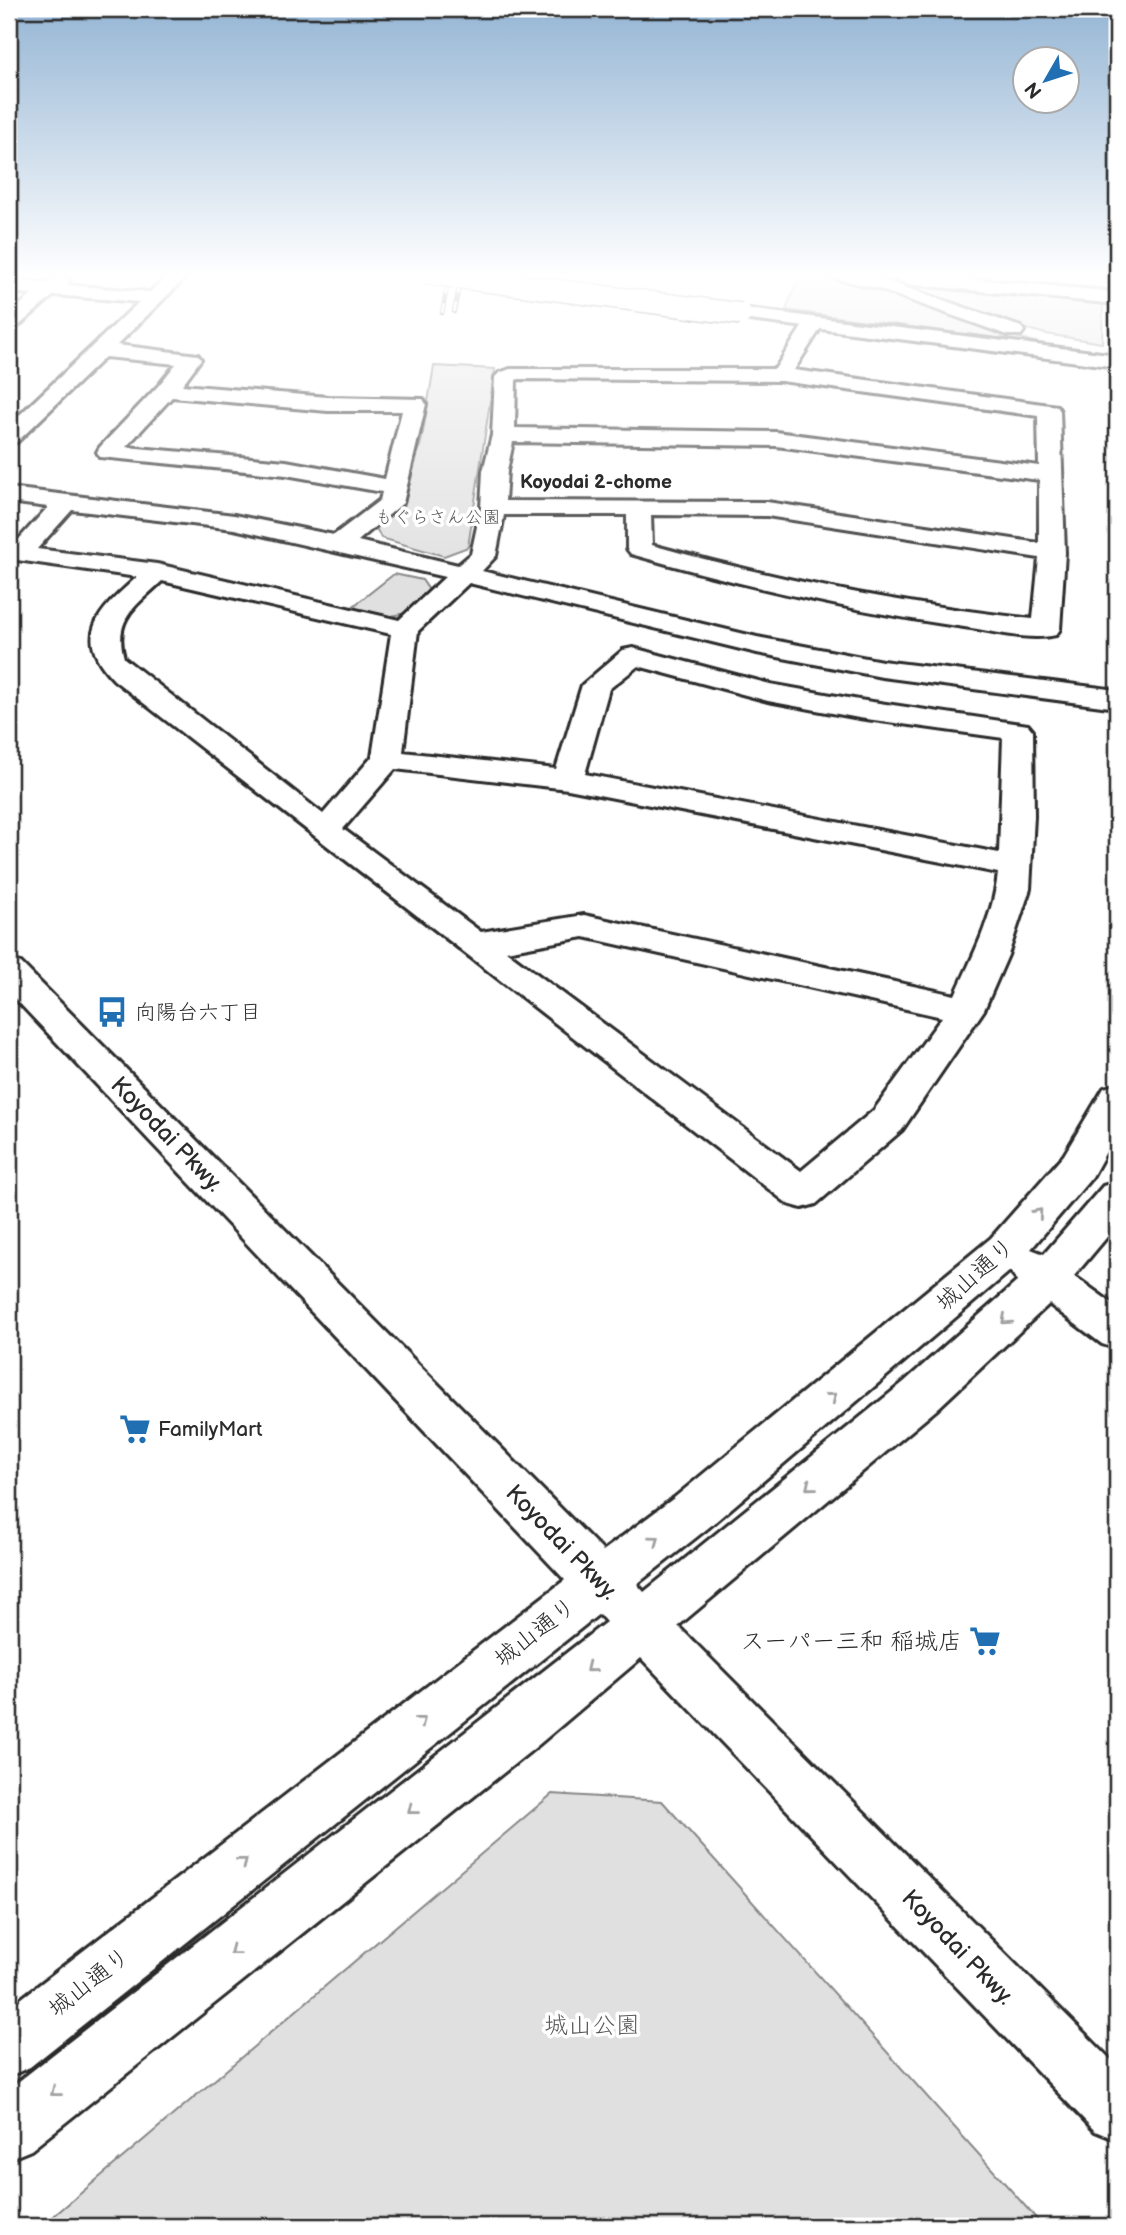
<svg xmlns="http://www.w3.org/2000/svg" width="1126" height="2235" font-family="'Balsamiq Sans','Klee One',sans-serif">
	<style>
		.green { fill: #e0e0e0; stroke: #868686; stroke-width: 2 }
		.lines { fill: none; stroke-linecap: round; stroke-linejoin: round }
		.minor-casing { stroke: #2b2b2b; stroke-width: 6 }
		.major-casing { stroke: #2b2b2b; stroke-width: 6 }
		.minor { fill: #fff; fill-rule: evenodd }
		.major { fill: #fff; fill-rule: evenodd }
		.rail-casing { stroke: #2b2b2b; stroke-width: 4.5 }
		.rail { stroke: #fff; stroke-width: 2.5; stroke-dasharray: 9; stroke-linecap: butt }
		.major-bridge-casing { stroke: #2b2b2b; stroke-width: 24; stroke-linecap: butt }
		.major-bridge { stroke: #fff; stroke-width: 21 }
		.oneway { stroke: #a0a0a0 }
		.labels { text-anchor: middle; stroke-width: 7; stroke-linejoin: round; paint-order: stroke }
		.far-park-label { font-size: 18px; fill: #585858; stroke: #fff }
		.far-neighbourhood-label { font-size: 19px; font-weight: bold; fill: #2b2b2b; stroke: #fff }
		.poi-label { font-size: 21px; fill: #2b2b2b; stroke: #fff; text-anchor: start }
		.near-street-label { font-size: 24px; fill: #2b2b2b; stroke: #fff }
		.near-poi-label { font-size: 24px; fill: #2b2b2b; stroke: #fff; text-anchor: end }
		.near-park-label { font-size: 24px; fill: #585858; stroke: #fff }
	</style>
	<rect width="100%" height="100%" fill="#fff"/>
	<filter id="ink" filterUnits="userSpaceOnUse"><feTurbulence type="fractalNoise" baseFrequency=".0143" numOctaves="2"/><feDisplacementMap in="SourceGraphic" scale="14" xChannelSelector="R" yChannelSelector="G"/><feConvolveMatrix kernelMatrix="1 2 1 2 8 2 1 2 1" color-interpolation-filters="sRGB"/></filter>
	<g filter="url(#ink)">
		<g class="green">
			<path d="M 800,273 C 862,274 918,303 975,324 C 998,333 1023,339 1047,345 L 786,310 Z"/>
			<path d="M 891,279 L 1103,300 L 1102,343 L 1046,334 L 993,320 Z"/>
			<path d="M 434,366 L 495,369 L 468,547 L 444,556 L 381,538 L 376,528 L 405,502 L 422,438 Z"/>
			<path d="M 394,574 L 422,580 L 429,590 L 410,612 L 387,617 L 351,608 Z"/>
			<path d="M 552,1794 L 662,1801 L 1043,2226 L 42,2226 Z"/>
		</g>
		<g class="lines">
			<defs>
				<g id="minor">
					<path d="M 171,273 L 190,273 L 117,345 L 198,355 L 201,359 L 182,385 L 328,397 L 423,399 L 426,404 L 403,503 L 358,541 L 458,565 L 471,554 L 481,508 L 483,471 L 492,435 L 495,377 L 499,373 L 510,369 L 775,369 L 807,319 L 821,319 L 824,323 L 794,370 L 1057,406 L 1060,411 L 1065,553 L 1060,629 L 1056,635 C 1030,641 997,632 971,628 C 856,612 743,586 631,554 L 627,549 L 627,515 L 504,515 L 496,556 L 482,571 L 757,637 L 882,661 L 1117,690 L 1117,708 L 882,677 L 757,653 L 469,583 L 418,631 L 403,752 L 556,769 L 582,685 L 623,650 L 633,648 L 770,684 L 859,700 L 1028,725 L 1033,731 L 1034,816 L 1030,889 L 1008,955 L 984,1010 L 902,1130 L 816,1204 L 802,1208 L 788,1204 L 114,680 C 70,635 101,610 137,577 L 10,559 L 10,549 L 48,507 L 9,502 L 9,488 L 234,515 L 334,535 L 380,500 L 382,492 L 286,475 L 100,457 L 97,452 L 100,447 L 159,385 L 176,364 L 105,357 L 17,442 L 9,444 L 9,425 L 139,302 L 54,295 L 16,328 L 9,330 L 9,314 L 33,294 L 9,292 L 9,280 L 46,283 L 61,274 L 70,280 L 67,285 L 150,292 ZM 519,379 L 781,381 L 1038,416 L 1039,466 L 776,432 L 515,428 L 516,380 ZM 172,397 L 328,411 L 402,411 L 385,479 L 286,461 L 126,447 ZM 513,442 L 776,446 L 1039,480 L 1039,543 L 767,502 L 505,501 L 507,471 ZM 72,510 L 234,529 L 445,577 L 399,620 L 157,564 L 37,549 ZM 651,515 L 767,516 L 1039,558 L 1033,619 C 904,605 778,580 652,545 ZM 162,581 L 391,634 L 372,757 L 323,814 L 124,658 C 113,618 136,606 162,581 ZM 638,666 L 768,701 L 859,718 L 1003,738 L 999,853 L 585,774 L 609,689 ZM 395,769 L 568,789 L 998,873 C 994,915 972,958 955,995 L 584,915 L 481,932 L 343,829 ZM 584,937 L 942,1017 L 874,1110 L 801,1171 L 506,951 Z"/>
					<path d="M 9,959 L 21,963 L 603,1551 L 674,1498 L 991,1238 L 1064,1155 L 1104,1088 L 1117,1084 L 1117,1132 L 1092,1177 L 1031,1249 L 1044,1254 L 1103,1186 L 1117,1182 L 1117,1225 L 1074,1276 L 1117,1307 L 1117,1349 L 1102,1344 L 1049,1304 L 936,1410 L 678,1626 L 1117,2066 L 1117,2140 L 1095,2131 L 641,1658 L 537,1746 L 31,2150 L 9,2159 L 9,2089 L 606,1622 L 599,1614 L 30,2067 L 9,2076 L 9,2008 L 565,1580 L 9,992 ZM 1010,1271 L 1018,1281 L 904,1382 L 644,1592 L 637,1584 L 708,1528 Z"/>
				</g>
				<g id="major">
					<path d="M 828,273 L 867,274 L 1021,327 L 1024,331 L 1021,335 L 1007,335 L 876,288 L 830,277 Z"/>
					<path d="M 909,273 L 1117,292 L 1117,304 L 906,284 L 897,278 L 899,274 Z"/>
					<path d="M 741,308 L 1117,355 L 1117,367 L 734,318 L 731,314 Z"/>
				</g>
			</defs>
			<use href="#minor" class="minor-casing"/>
			<use href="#major" class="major-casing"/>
			<use href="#minor" class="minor"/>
			<use href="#major" class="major"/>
			<defs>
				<g id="rail">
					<path d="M 454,312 L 462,273"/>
					<path d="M 442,313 L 450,273"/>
				</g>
			</defs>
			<use href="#rail" class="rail-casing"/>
			<use href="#rail" class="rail"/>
			<defs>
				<path id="major-bridge" d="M 425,273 L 741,314"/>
			</defs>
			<use href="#major-bridge" class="major-bridge-casing"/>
			<use href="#major-bridge" class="major-bridge"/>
		</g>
		<defs><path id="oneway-chevron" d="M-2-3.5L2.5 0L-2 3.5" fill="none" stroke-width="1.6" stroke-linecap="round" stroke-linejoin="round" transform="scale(1.75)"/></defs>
		<g class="oneway">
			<use href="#oneway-chevron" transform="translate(1038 1213) rotate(-49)"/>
			<use href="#oneway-chevron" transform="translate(1006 1320) rotate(138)"/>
			<use href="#oneway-chevron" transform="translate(832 1397) rotate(-40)"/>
			<use href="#oneway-chevron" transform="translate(810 1486) rotate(141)"/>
			<use href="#oneway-chevron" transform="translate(655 1540) rotate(-37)"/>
			<use href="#oneway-chevron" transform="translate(590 1668) rotate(141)"/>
			<use href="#oneway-chevron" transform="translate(421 1721) rotate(-38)"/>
			<use href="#oneway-chevron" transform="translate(412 1810) rotate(142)"/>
			<use href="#oneway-chevron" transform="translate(243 1862) rotate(-38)"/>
			<use href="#oneway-chevron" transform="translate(234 1951) rotate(142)"/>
			<use href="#oneway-chevron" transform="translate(55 2092) rotate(142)"/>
		</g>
	</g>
	<linearGradient id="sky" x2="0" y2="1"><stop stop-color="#94b5d4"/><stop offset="0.47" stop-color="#fff"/><stop offset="1" stop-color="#fff" stop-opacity="0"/></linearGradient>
	<rect width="1126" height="586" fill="url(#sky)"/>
	<defs>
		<symbol id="bus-bare" viewBox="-9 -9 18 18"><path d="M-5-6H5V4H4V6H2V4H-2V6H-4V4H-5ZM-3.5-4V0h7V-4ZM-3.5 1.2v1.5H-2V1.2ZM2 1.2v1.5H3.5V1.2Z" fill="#1f6fb2" stroke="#fff" stroke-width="2.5" paint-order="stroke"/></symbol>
		<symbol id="supermarket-bare" viewBox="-9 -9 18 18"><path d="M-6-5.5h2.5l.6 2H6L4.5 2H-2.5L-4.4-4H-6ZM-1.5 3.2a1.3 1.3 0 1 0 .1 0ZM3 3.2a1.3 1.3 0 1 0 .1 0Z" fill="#1f6fb2" stroke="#fff" stroke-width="2.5" paint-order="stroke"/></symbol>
	</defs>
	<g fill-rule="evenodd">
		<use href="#bus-bare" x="90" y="990" width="44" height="44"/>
		<use href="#supermarket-bare" x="113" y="1407" width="44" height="44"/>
		<use href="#supermarket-bare" x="963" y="1619" width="44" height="44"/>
	</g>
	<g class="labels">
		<g class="far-park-label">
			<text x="438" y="523">もぐらさん公園</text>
		</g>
		<g class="far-neighbourhood-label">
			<text x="596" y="488">Koyodai 2-chome</text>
		</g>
		<g class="poi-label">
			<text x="135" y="1019">向陽台六丁目</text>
			<text x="158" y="1436">FamilyMart</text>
		</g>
		<g class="near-street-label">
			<text transform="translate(167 1134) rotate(46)" y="8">Koyodai Pkwy.</text>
			<text transform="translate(975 1274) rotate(-42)" y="8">城山通り</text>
			<text transform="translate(562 1542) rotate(46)" y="8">Koyodai Pkwy.</text>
			<text transform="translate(535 1632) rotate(-38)" y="8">城山通り</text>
			<text transform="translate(958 1947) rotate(46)" y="8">Koyodai Pkwy.</text>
			<text transform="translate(89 1982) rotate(-38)" y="8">城山通り</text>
		</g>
		<g class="near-poi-label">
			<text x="962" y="1649">スーパー三和 稲城店</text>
		</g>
		<g class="near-park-label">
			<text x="592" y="2033">城山公園</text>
		</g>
	</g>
	<rect width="1126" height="2235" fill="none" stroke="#fff" stroke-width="35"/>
	<rect x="18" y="18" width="1091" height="2200" fill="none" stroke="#2b2b2b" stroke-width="2.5" filter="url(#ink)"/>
	<g transform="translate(1046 80) rotate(231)"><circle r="33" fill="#ffffff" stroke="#aaaaaa" stroke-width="2"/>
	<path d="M0-5L12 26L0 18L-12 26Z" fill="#1f6fb2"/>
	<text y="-10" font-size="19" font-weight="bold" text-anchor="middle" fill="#2b2b2b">N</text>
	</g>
</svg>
